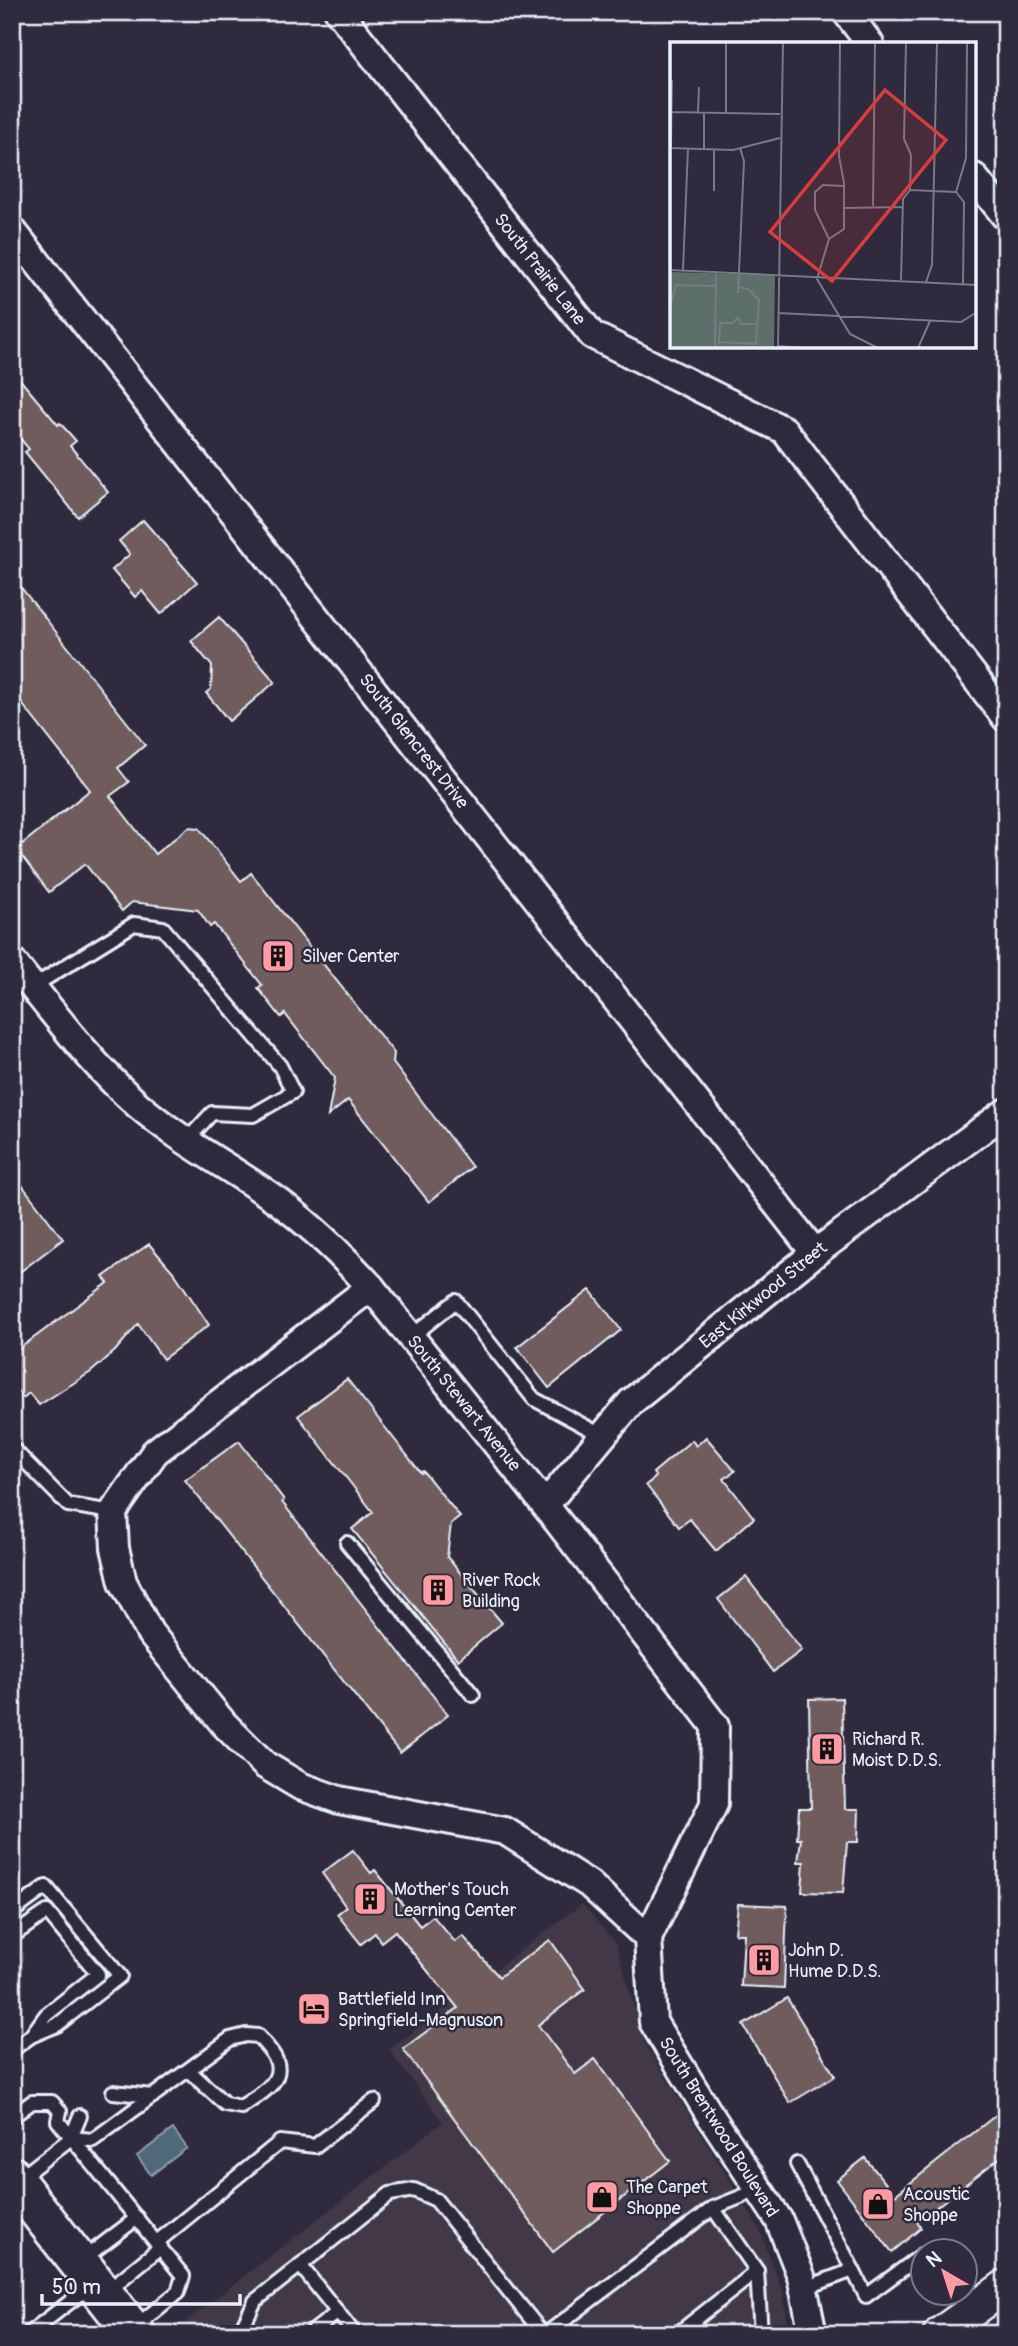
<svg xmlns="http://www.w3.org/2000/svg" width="1018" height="2346" font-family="Pangolin,sans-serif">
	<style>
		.built { fill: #423947 }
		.water { fill: #4f677a; stroke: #8c9eac; stroke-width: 2 }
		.building { fill: #6f5b5d; stroke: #e8f1f8; stroke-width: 2 }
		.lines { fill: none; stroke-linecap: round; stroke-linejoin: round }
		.service-casing { stroke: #e8f1f8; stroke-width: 18 }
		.minor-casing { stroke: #e8f1f8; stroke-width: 32 }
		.tertiary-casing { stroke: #e8f1f8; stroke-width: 37 }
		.primary-casing { stroke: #e8f1f8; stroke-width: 44 }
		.service { stroke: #2f2a3d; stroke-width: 12 }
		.minor { stroke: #2f2a3d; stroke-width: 26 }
		.tertiary { stroke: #2f2a3d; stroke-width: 32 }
		.primary { stroke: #2f2a3d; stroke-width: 38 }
		.labels { text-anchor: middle; stroke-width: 5; stroke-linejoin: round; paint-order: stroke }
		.street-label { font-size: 18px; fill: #e8f1f8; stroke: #2f2a3d }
		.poi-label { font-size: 18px; fill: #e8f1f8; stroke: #2f2a3d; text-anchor: start }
		.inset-road { fill: none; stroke: #797a88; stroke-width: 2 }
		.view { fill: #d83c3d; fill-opacity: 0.15; stroke: #d83c3d; stroke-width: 3.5 }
		.inset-edge { fill: none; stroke: #e8f1f8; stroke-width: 3.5 }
	</style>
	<rect width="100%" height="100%" fill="#2f2a3d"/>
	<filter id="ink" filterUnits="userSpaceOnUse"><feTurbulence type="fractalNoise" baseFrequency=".0143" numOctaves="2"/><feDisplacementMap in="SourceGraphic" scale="14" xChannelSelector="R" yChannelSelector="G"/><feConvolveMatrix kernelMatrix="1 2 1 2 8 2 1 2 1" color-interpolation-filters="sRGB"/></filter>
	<g filter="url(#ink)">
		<path class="built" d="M 582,1904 L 616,1943 L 644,2042 L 759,2228 L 783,2293 L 789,2334 L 194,2334 L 185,2322 L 443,2122 L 389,2050 Z"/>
		<path class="water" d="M 173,2129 L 187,2148 L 151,2175 L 137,2156 Z"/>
		<g class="building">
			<path d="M 12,370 L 58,425 L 60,423 L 76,441 L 70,446 L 108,492 L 78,517 L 25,452 L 29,449 L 12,429 Z"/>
			<path d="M 143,520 L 197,582 L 161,614 L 142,591 L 135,597 L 112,570 L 130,554 L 119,541 Z"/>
			<path d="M 12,576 L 145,745 L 118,768 L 129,782 L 110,796 L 155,854 L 189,827 L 199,828 L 241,881 L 251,873 L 394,1053 L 393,1063 L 472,1167 L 429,1202 L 348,1100 L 328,1116 L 335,1078 L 285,1014 L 281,1017 L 258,988 L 262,985 L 214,924 L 210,927 L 198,910 L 132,902 L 122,911 L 85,864 L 49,892 L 16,849 L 90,790 L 12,691 Z"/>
			<path d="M 219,617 L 275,682 L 229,721 L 206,693 L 211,689 L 212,666 L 191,641 Z"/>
			<path d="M 12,1172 L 63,1239 L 12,1278 Z"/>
			<path d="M 149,1244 L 175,1274 L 209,1325 L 163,1359 L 138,1324 L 115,1351 L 91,1372 L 39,1405 L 29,1393 L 23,1398 L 12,1384 L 12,1354 L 108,1283 L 103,1277 Z"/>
			<path d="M 590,1290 L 621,1330 L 549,1388 L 517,1347 Z"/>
			<path d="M 347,1379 L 421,1473 L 423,1471 L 460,1517 L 451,1524 L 447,1557 L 502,1623 L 458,1660 L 352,1529 L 373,1512 L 298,1416 Z"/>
			<path d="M 706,1437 L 735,1471 L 724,1479 L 754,1518 L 716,1551 L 690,1519 L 679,1527 L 646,1485 L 656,1477 L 653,1473 L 692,1440 L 696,1446 Z"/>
			<path d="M 239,1441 L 284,1500 L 282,1502 L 448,1715 L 400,1753 L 185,1480 Z"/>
			<path d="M 746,1577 L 802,1650 L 773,1672 L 718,1599 Z"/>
			<path d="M 842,1698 L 845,1809 L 859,1809 L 858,1842 L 847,1842 L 843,1893 L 802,1892 L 804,1862 L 798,1862 L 801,1839 L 797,1839 L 799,1808 L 811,1808 L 809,1699 Z"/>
			<path d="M 353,1850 L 371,1873 L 375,1870 L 420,1926 L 433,1916 L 455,1942 L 463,1936 L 499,1977 L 550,1940 L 585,1989 L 538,2025 L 575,2074 L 595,2059 L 670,2161 L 553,2252 L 403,2049 L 458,2008 L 395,1931 L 381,1942 L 375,1933 L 361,1944 L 337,1914 L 346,1907 L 322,1873 Z"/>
			<path d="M 738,1904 L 787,1906 L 784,1988 L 741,1986 L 744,1934 L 735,1934 Z"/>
			<path d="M 787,1998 L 835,2076 L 790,2103 L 743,2025 Z"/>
			<path d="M 1006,2107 L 1006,2153 L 917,2222 L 921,2228 L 892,2252 L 837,2180 L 865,2158 L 895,2195 Z"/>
		</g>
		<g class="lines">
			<defs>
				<g id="service">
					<path d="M 32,987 L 134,924 L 163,928 L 280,1066 L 293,1092 L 253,1115 L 212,1113 L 186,1141"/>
					<path d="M 411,1337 L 456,1301 L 534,1399 L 603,1436"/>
					<path d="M 12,1448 L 68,1505 L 113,1512"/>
					<path d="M 347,1543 L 473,1695"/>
					<path d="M 12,1912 L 46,1887 L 120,1976 L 57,2025 L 31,2036 L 12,2050"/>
					<path d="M 12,1936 L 47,1912 L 98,1974 L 46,2015 L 31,2036"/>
					<path d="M 113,2092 L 153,2096"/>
					<path d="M 12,2117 L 32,2102 L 52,2102 L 60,2111 L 58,2121 L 183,2276 L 178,2292 L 135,2327"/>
					<path d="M 71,2138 L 80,2116"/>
					<path d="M 797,2164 L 853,2270 L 803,2289"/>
					<path d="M 19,2179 L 71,2138 L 93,2140 L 230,2039 L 246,2035 L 258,2036 C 264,2043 273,2052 276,2060 C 285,2083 257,2096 241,2107 L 225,2104 L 188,2070"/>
					<path d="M 713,2208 L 757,2271 L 761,2334"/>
					<path d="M 157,2242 L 280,2142 L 315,2146 L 374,2101"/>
					<path d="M 82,2260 L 137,2218"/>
					<path d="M 300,2265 L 355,2334"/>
					<path d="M 853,2270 L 866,2296 L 922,2255"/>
					<path d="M 107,2291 L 161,2247"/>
					<path d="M 241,2330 L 255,2301 L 390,2194 L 414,2190 L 436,2200 L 543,2334"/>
					<path d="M 311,2333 L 338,2312"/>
					<path d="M 28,2334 L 92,2285"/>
					<path d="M 546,2334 L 713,2208 L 758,2190"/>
					<path d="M 677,2334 L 757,2271"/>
				</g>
				<g id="minor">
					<path d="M 339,12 L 592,335 L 784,430 L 1006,718"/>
					<path d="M 846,12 L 870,44"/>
					<path d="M 974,177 L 1006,217"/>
					<path d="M 12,230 L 815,1253"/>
					<path d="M 12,961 C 52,1011 90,1063 138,1105 C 181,1142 232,1168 278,1201 C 313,1227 342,1255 371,1287 L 545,1505 L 715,1726 L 714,1804 L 648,1938"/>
					<path d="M 371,1287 L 155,1452 L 113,1512 L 115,1548 L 123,1582 L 150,1633 L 224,1724 L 265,1765 L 300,1786 L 339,1800 L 505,1831 L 589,1884 L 648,1938 L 653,2022 L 708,2112 L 779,2220 L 801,2276 L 813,2334"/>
					<path d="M 545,1505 L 631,1402 L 815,1253 L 1006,1112"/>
				</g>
				<path id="tertiary" d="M 940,2334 L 1006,2286"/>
				<path id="primary" d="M 12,2177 L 135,2334"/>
			</defs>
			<use href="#service" class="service-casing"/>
			<use href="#minor" class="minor-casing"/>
			<use href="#tertiary" class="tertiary-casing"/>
			<use href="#primary" class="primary-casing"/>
			<use href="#service" class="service"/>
			<use href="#minor" class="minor"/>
			<use href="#tertiary" class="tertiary"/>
			<use href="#primary" class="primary"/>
		</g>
	</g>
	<defs>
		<symbol id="building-square" viewBox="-11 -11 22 22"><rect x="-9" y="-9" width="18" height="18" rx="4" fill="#ff9aa2" stroke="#2f2a3d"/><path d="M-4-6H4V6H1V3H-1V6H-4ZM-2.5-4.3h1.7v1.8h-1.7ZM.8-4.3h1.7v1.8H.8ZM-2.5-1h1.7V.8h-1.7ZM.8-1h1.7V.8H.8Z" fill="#111"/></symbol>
		<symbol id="hotel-square" viewBox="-11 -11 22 22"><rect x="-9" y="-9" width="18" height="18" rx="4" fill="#ff9aa2" stroke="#2f2a3d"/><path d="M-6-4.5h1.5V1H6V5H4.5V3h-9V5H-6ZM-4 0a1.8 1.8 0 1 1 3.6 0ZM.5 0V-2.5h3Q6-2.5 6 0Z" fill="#111"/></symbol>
		<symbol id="shop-square" viewBox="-11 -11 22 22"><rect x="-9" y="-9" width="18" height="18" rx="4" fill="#ff9aa2" stroke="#2f2a3d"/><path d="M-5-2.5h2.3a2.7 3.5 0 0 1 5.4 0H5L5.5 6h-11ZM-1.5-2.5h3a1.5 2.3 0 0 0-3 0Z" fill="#111"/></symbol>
	</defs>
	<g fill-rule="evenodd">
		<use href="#building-square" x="259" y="937" width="38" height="38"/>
		<use href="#building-square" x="419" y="1571" width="38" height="38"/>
		<use href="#building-square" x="808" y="1730" width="38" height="38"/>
		<use href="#building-square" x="351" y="1880" width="38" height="38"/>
		<use href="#building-square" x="745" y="1941" width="38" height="38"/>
		<use href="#hotel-square" x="295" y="1990" width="38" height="38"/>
		<use href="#shop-square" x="583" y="2178" width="38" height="38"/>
		<use href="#shop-square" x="859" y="2185" width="38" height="38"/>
	</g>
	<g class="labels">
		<g class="street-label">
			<text transform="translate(540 269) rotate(52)" y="6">South Prairie Lane</text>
			<text transform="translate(414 741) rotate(52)" y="6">South Glencrest Drive</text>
			<text transform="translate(763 1295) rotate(-39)" y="6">East Kirkwood Street</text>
			<text transform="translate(464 1403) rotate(51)" y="6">South Stewart Avenue</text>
			<text transform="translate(719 2127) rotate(58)" y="6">South Brentwood Boulevard</text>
		</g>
		<g class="poi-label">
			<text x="302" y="962">Silver Center</text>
			<text x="462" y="1586">River Rock<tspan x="462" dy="21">Building</tspan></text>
			<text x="852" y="1745">Richard R.<tspan x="852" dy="21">Moist D.D.S.</tspan></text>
			<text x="394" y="1895">Mother's Touch<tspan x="394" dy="21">Learning Center</tspan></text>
			<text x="788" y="1956">John D.<tspan x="788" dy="21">Hume D.D.S.</tspan></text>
			<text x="338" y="2005">Battlefield Inn<tspan x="338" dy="21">Springfield-Magnuson</tspan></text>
			<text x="626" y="2193">The Carpet<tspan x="626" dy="21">Shoppe</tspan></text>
			<text x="903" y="2200">Acoustic<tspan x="903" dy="21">Shoppe</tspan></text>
		</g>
	</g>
	<g transform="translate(670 42)">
		<rect width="306" height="306" fill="#2f2a3d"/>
		<path d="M 0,230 L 105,233 L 104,306 L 0,306 Z" fill="#5c7069"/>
		<path class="inset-road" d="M 236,0 L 234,97 L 241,113 L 240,148M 2,70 L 110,72M 28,70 L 29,45M 56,71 L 56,0M 0,106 L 63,108 L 110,96M 1,106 L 2,38M 34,107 L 34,71M 44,107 L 44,149M 174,144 L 153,143 L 145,150 L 145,168 L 159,197 L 147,237 L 180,292 L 208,306M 240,148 L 286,150M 286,150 L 296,116 L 297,0M 286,150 L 294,160 L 293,242M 203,164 L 205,0M 174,166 L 232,165M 159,197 L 174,187 L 174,141 L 169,114 L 170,0M 0,228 L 307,243M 13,228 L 18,106M 231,238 L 233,157 L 240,148M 256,240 L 262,223 L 267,0M 68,251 L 74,119 L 70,106M 0,265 L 6,243 L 46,244M 108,271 L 291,280 L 307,270M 68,275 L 63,281 L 50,281 L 49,300 L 86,302 L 89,258 L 78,247 L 68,245M 68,275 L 71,282 L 87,282M 108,304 L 137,306M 45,306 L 46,229M 108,306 L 113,0M 248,306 L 260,279"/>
		<path class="view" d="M 215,48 L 276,98 L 162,239 L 100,190 Z"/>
		<rect width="306" height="306" class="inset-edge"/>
	</g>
	<rect width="1018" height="2346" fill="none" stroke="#2f2a3d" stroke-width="42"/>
	<rect x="21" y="21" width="976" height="2304" fill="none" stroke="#e8f1f8" stroke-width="2.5" filter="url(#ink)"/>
	<g transform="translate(944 2272) rotate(321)"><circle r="33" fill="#2f2a3d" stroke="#797a88" stroke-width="2"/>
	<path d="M0-5L12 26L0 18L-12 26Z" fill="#ff9aa2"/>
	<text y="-10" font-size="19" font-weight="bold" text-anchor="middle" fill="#e8f1f8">N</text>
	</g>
	<path d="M42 2294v10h198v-10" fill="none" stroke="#e8f1f8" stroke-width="3.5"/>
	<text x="52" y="2294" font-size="21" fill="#e8f1f8" stroke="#2f2a3d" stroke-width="5" paint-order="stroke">50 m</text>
</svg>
